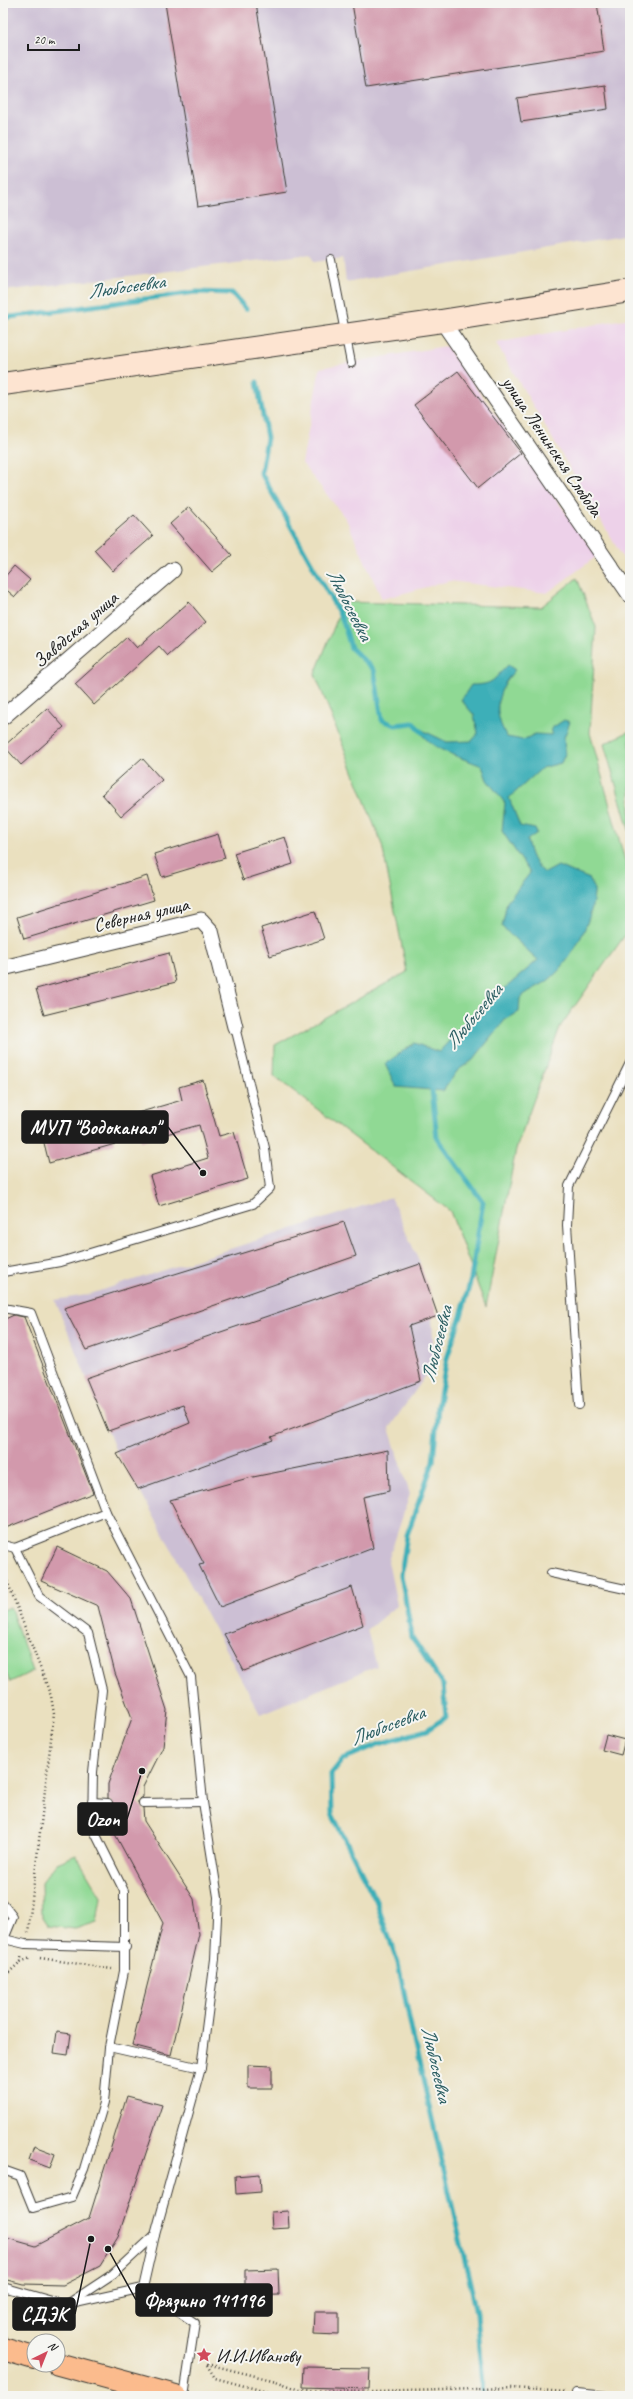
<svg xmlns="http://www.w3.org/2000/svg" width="633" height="2399" font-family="Caveat,sans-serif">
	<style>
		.built { fill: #edd1e9 }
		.industrial { fill: #ccbfd4 }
		.green { fill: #90d994; stroke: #567a58 }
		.water { fill: #3eafb8; stroke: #2d666a }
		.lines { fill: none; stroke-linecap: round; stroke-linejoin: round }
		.stream { stroke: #3eafb8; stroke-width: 5 }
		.building { fill: #d299ac }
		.lane-casing { stroke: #3b3934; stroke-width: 10 }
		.street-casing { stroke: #3b3934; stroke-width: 17 }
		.secondary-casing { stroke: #3b3934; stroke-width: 24 }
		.primary-casing { stroke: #3b3934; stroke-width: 24 }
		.path { stroke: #3b3934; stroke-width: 2.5; stroke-dasharray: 1 3; stroke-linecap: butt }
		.lane { stroke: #fff; stroke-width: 8 }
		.street { stroke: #fff; stroke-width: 15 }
		.secondary { stroke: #fde4d1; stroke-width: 22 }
		.primary { stroke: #fbbb8d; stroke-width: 22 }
		.labels { text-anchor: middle; stroke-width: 4; stroke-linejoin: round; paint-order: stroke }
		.street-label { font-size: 19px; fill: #1c1c1c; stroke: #f6f6f2 }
		.poi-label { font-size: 19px; fill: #1c1c1c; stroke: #f6f6f2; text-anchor: start }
		.water-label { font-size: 20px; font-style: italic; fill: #2b5e62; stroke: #f6f6f2 }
		.leader { fill: none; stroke: #1c1c1c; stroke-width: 1.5 }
		.callout-dot { fill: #1c1c1c; stroke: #f6f6f2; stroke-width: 1.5 }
		.callout { fill: #1c1c1c; stroke: #1c1c1c; stroke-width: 1.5 }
		.callout-label { font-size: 20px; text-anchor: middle; font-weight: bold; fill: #fff }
	</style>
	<rect width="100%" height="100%" fill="#f6f6f2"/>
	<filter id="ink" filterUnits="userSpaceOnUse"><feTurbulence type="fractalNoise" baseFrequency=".025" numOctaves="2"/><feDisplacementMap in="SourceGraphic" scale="8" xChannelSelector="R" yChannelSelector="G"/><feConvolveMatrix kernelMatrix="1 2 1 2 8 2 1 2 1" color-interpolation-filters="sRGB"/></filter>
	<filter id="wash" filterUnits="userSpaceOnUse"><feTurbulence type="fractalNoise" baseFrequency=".012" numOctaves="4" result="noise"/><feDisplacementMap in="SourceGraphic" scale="16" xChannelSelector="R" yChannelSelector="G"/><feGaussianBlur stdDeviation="0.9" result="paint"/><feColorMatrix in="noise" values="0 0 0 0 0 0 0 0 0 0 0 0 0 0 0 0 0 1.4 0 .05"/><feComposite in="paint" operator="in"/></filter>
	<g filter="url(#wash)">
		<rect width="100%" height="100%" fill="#eae0bf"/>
		<g class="built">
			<path d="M 630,318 L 630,570 L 496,343 Z"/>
			<path d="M 446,346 L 597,556 L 547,593 L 449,581 L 382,599 L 346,519 L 302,463 L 320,368 Z"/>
		</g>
		<g class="industrial">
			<path d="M 3,3 L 630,3 L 630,234 L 346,282 L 343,258 L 315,262 L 311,254 L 3,291 Z"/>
			<path d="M 391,1197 L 420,1264 L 432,1316 L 434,1364 L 389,1428 L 410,1494 L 388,1561 L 397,1605 L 367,1630 L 377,1666 L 260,1714 L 149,1507 L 117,1454 L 55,1300 L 87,1295 Z"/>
		</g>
		<g class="green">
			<path d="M 577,578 L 596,627 L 590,733 L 630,879 L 630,928 L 560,1027 L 516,1149 L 486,1307 L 450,1211 L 274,1076 L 275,1045 L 407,972 L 382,845 L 315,674 L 344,602 L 541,607 Z"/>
			<path d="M 630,731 L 630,833 L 604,744 Z"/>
			<path d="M 10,1607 L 33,1671 L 10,1682 L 3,1667 L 3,1610 Z"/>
			<path d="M 76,1855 L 101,1897 L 97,1922 L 75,1929 L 48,1926 L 42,1917 L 41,1883 L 57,1863 Z"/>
		</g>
		<path class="water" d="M 508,665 L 515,670 C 496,691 492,712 507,737 L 523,740 L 535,734 L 551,735 L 552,728 L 564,720 L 570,722 L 564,738 L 565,754 L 561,763 L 542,768 L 509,798 L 520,826 L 535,829 L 537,833 L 527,840 C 530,854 533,864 545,873 L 558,866 L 590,879 C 591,883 595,889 594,893 C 592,922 573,959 551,978 C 542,986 530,989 520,998 L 519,1012 L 505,1020 L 473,1060 L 458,1070 L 443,1091 L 396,1087 L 385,1064 L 414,1043 L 439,1052 L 468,1020 L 538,960 L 502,927 L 507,902 L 530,873 L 502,831 L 505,803 L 487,780 L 482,766 C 461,757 428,750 418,728 L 447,742 L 472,741 L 478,733 L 474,715 L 461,700 L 471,685 C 495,685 493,679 508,665 Z"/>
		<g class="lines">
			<g class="stream">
				<path d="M 3,318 L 196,292 L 232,293 L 246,309"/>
				<path d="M 257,382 L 267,438 L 261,473 L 342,618 L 351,648 L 374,670 L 382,720 L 395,725 L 413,723 L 422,732"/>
				<path d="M 435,1086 L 432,1090 L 437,1138 L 483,1202 L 471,1279 L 461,1316 L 447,1358 L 438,1407 L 433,1462 L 407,1535 L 401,1575 L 412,1637 L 443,1685 L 446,1717 L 427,1730 L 379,1744 L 343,1759 L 331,1774 L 332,1814 L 376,1901 L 398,1963 L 412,2032 L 477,2313 L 484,2396"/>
			</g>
		</g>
		<g id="blocks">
			<g class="building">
				<path d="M 165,3 L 256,3 L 287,192 L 198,206 Z"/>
				<path d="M 352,3 L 597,3 L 604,51 L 366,88 Z"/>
				<path d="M 605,85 L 608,109 L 521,122 L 517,98 Z"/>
				<path d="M 458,371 L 521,453 L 478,488 L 414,405 Z"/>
				<path d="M 189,507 L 232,555 L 212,572 L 170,524 Z"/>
				<path d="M 134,515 L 153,536 L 113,571 L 94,550 Z"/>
				<path d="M 14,566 L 30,580 L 15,597 L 3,587 L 3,579 Z"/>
				<path d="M 189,602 L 206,622 L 168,656 L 159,646 L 94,705 L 75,684 L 127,637 L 137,648 Z"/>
				<path d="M 47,708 L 64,727 L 21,765 L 4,746 Z"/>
				<path d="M 142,758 L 162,780 L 121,816 L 102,794 Z"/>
				<path d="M 218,834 L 225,858 L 162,877 L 154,854 Z"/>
				<path d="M 285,837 L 293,864 L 243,880 L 234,853 Z"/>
				<path d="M 147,876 L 154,900 L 24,939 L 17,917 Z"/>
				<path d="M 315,911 L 324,939 L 270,956 L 261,928 Z"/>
				<path d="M 169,953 L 176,982 L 44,1015 L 36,989 Z"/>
				<path d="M 203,1080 L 219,1136 L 234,1132 L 248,1179 L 159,1206 L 150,1176 L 208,1158 L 199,1125 L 141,1141 L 134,1114 L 182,1100 L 179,1087 Z"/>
				<path d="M 108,1120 L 115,1144 L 49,1163 L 43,1139 Z"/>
				<path d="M 344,1222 L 356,1256 L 86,1350 L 64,1308 Z"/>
				<path d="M 420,1264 L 438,1316 L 409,1326 L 421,1381 L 271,1437 L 273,1440 L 138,1489 L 117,1454 L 190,1423 L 183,1405 L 108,1431 L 86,1378 Z"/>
				<path d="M 14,1315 L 24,1317 L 93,1493 L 3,1529 L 3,1320 Z"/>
				<path d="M 388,1450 L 389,1491 L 363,1497 L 373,1548 L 220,1607 L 199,1565 L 204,1564 L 170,1500 L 248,1478 Z"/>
				<path d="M 57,1547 L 107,1571 L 131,1599 L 167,1710 L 163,1747 L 143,1787 L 143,1797 L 138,1800 L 138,1803 L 143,1808 L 144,1821 L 194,1899 L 199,1934 L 171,2055 L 132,2045 L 163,1923 L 109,1823 L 108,1808 L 113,1803 L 108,1798 L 108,1784 L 132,1718 L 115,1673 L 98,1606 L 41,1581 Z"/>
				<path d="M 352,1587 L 363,1625 L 244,1671 L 224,1634 Z"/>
				<path d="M 606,1735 L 625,1740 L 621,1755 L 602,1750 Z"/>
				<path d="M 57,2032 L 71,2034 L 68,2055 L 54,2053 Z"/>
				<path d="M 248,2065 L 272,2066 L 272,2088 L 248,2088 Z"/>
				<path d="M 127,2096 L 162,2105 L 118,2237 L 100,2266 L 63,2285 L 23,2284 L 3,2279 L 3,2237 L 35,2246 L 89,2218 Z"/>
				<path d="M 34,2146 L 55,2154 L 50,2168 L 29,2160 Z"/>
				<path d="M 260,2174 L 261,2192 L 236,2194 L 235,2176 Z"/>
				<path d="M 288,2211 L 289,2228 L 272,2229 L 271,2212 Z"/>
				<path d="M 278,2269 L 279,2295 L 245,2296 L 245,2270 Z"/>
				<path d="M 314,2312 L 339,2312 L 339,2335 L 313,2334 Z"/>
				<path d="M 303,2367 L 370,2368 L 369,2389 L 302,2387 Z"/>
			</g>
		</g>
	</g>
	<g filter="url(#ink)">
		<use href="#blocks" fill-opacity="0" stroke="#3b3934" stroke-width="1"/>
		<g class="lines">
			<defs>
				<g id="lane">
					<path d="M 331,260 L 351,363"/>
					<path d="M 3,1272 L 60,1262 L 253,1204 L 270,1188 L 265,1148 L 235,1027"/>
					<path d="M 3,1308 L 31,1313 L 106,1512 L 191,1677 L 203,1802 L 218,1897 L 215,1959 L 201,2068 L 155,2235 L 113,2274 L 66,2305 L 3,2287"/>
					<path d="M 579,1405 L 567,1225 L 569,1186 L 630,1063"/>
					<path d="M 3,1545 L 15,1548 L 106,1512"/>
					<path d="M 551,1573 L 630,1590"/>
					<path d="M 92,1802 L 108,1803"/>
					<path d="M 143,1803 L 203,1802"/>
					<path d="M 3,1904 L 13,1917 L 4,1939"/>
					<path d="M 3,1943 L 4,1939 L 25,1944 L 126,1947"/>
					<path d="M 109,2047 L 201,2068"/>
					<path d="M 3,2170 L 20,2176 L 33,2208 L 72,2197 L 84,2169 L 104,2103 L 109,2047 L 124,1971 L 124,1891 L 92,1827 L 93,1772 L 102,1690 L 88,1633 L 39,1596 L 15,1548"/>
					<path d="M 143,2288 L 195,2323 L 184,2396"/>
					<path d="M 71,2304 L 143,2288 L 155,2235"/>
					<path d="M 577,2393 L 607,2396"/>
				</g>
				<g id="street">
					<path d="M 442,321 L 630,595"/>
					<path d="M 3,717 L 173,570"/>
					<path d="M 3,968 L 201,920 L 211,931 L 235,1027"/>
				</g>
				<path id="secondary" d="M 3,384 L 442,321 L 630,291"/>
				<g id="primary">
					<path d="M 3,2349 L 34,2358"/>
					<path d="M 58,2364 L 176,2396"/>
				</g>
			</defs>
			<use href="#lane" class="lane-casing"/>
			<use href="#street" class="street-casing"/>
			<use href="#secondary" class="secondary-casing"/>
			<use href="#primary" class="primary-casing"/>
			<g class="path">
				<path d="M 3,1570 L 51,1696 L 54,1714 L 28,1933"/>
				<path d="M 40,1958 L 112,1969"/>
				<path d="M 20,1962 L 22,1955"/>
				<path d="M 3,1978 L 20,1962 L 31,1958"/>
				<path d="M 207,2364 L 276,2381 L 300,2390 L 371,2392 L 513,2388 L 566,2392"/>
				<path d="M 207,2365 L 215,2378 L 282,2396"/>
			</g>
			<use href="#lane" class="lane"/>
			<use href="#street" class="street"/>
			<use href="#secondary" class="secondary"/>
			<use href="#primary" class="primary"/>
		</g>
	</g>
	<defs>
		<symbol id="sight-bare" viewBox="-9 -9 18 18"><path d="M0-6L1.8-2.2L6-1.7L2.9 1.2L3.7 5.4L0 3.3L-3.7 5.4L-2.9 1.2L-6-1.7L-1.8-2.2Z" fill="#d1495b" stroke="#f6f6f2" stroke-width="2.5" paint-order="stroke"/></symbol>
	</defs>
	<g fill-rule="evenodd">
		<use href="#sight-bare" x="193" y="2344" width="22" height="22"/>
	</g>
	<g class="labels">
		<g class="street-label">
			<text transform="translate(553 446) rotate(56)" y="7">улица Ленинская Слобода</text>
			<text transform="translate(75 629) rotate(-41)" y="7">Заводская улица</text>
			<text transform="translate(141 914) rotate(-13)" y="7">Северная улица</text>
		</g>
		<g class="poi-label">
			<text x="216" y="2362">И.И.Иванову</text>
		</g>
		<g class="water-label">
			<text transform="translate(126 286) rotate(-8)" y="7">Любосеевка</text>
			<text transform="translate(350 604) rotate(63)" y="7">Любосеевка</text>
			<text transform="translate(473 1016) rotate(-50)" y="7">Любосеевка</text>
			<text transform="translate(436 1344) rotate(-76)" y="7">Любосеевка</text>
			<text transform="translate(387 1725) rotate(-21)" y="7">Любосеевка</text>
			<text transform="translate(437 2064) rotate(77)" y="7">Любосеевка</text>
		</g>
	</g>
	<path class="leader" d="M203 1173L168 1127M142 1771L127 1819M108 2249L136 2300M91 2239L75 2314"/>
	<g class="callout-dot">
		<circle cx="203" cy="1173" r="4"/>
		<circle cx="142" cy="1771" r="4"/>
		<circle cx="108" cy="2249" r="4"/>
		<circle cx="91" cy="2239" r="4"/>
	</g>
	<g class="callout">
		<rect x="22" y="1111" width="146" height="32" rx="4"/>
		<rect x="78" y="1803" width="49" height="32" rx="4"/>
		<rect x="136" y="2284" width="136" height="32" rx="4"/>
		<rect x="13" y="2298" width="62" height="32" rx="4"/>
	</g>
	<g class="callout-label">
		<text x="95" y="1134">МУП "Водоканал"</text>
		<text x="103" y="1826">Ozon</text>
		<text x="204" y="2307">Фрязино 141196</text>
		<text x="44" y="2321">СДЭК</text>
	</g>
	<rect width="633" height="2399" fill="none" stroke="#f6f6f2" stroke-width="16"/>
	<g transform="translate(46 2353) rotate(43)"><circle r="19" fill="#f6f6f2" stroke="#9f9f9c"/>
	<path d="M0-3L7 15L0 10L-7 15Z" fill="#d1495b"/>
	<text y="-6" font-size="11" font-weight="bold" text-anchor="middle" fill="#1c1c1c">N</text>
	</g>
	<path d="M28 44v6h51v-6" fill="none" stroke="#1c1c1c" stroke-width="2"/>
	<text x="34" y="44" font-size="12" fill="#1c1c1c" stroke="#f6f6f2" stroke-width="3" paint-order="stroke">20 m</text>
</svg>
